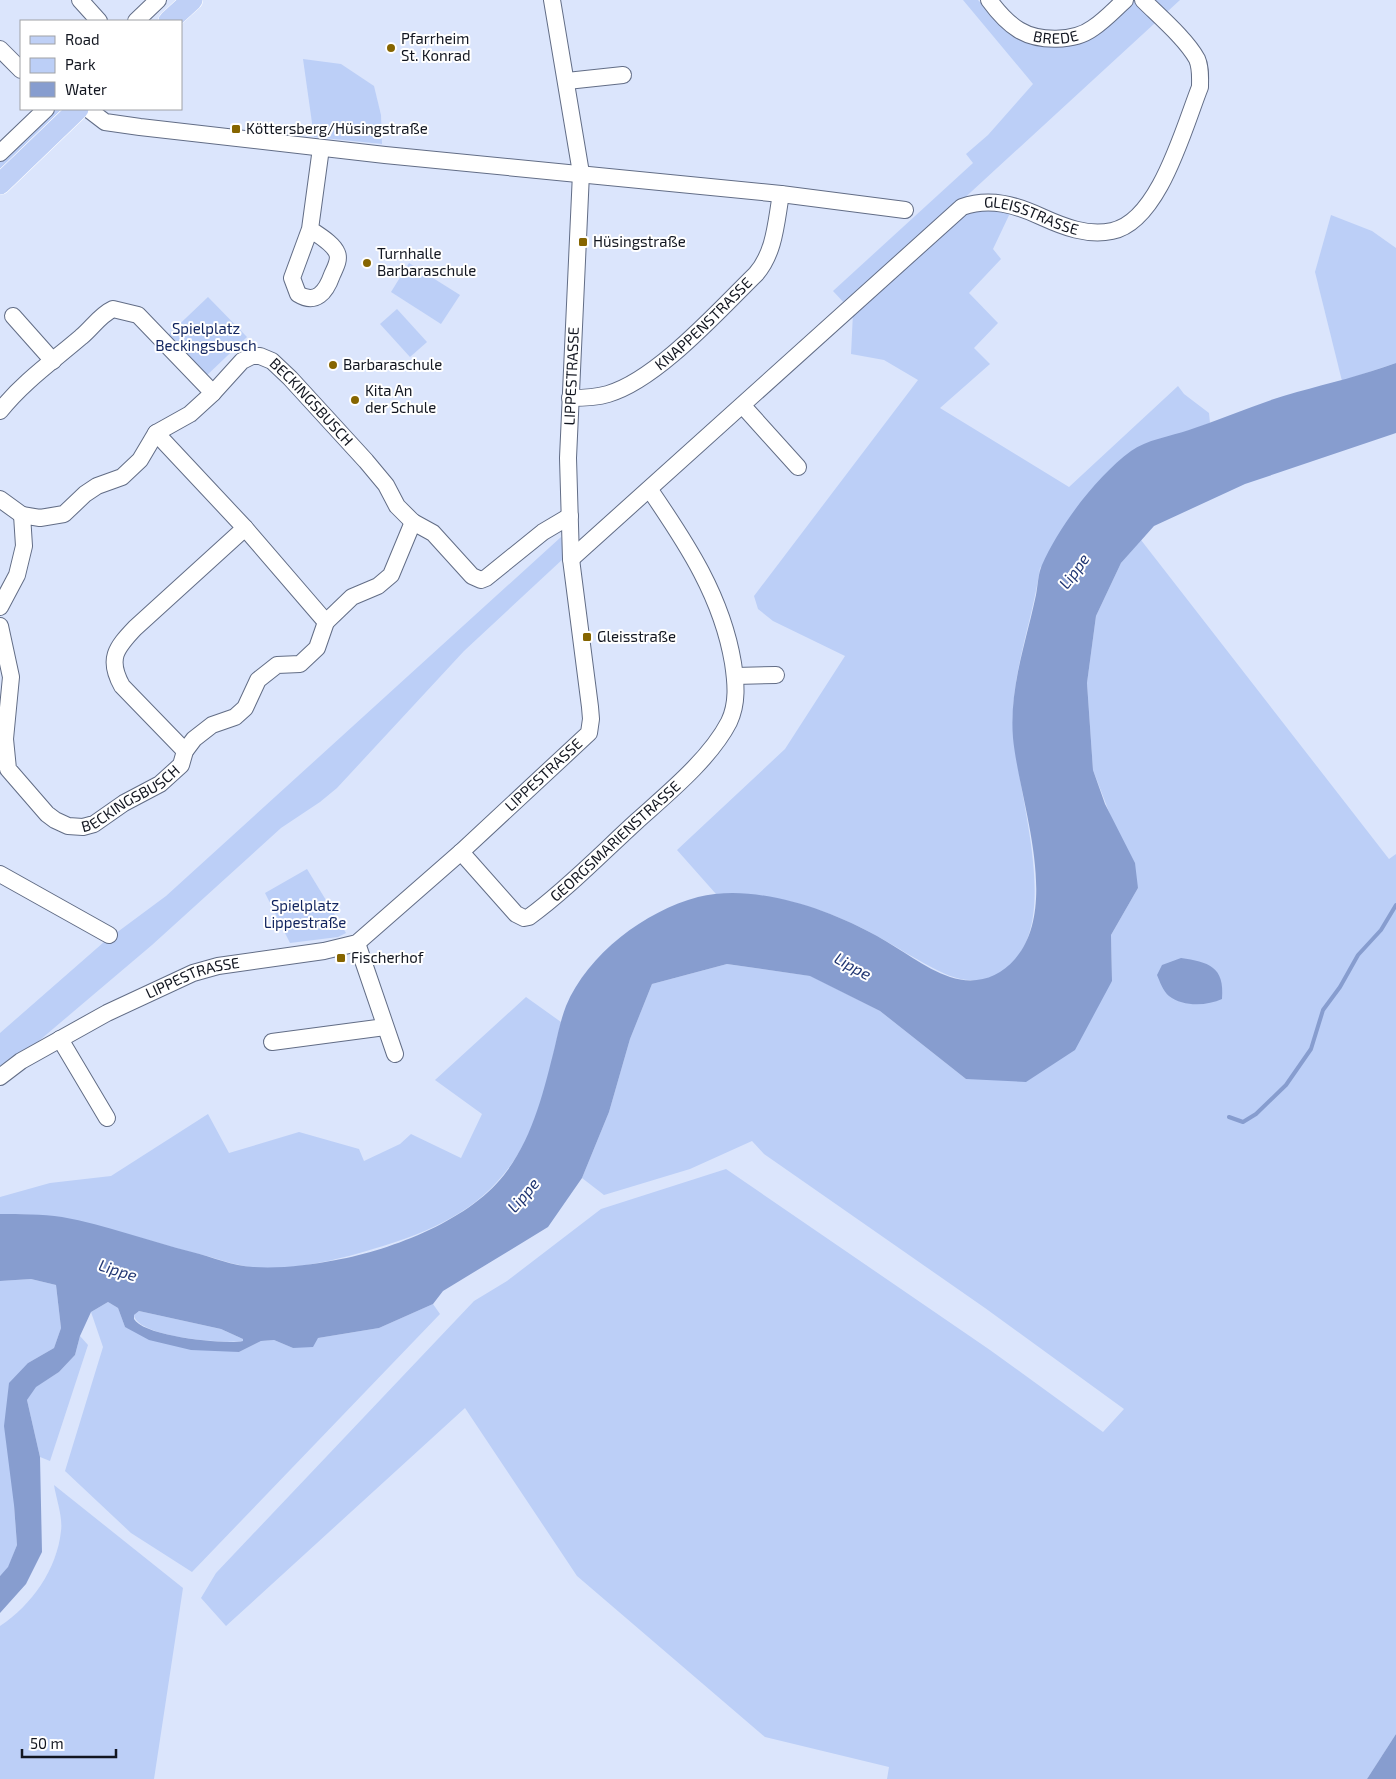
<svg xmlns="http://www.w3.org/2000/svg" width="1396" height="1779" font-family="'Exo 2',sans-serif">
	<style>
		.green { fill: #bccff7 }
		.water { fill: #879dcf; fill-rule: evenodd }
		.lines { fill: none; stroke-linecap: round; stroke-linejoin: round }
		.stream { stroke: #879dcf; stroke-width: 4 }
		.minor-casing { stroke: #626d86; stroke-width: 18 }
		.major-casing { stroke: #fff; stroke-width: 22 }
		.minor { stroke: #fff; stroke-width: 16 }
		.major { stroke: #bfd0f6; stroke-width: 21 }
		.poi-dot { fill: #866500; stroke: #fff; stroke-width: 2 }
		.labels { text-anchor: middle; stroke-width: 4; stroke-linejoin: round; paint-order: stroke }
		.street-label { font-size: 15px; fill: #121620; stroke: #fff }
		.poi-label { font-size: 15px; fill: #121620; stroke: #fff; text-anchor: start }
		.park-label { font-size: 15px; fill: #11245f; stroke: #fff }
		.water-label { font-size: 16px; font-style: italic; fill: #203673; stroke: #fff }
	</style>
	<rect width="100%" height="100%" fill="#dbe5fc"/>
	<g class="green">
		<path d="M 963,0 L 978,0 L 997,20 L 1016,34 L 1094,36 L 1135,0 L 1180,0 L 847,306 L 833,291 L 973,163 L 966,154 L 988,135 L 1033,84 Z"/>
		<path d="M 303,59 L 341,64 L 374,86 L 381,115 L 382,144 L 314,137 Z"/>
		<path d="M 54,109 L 62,109 L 0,169 L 0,160 Z"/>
		<path d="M 976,209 L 1012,209 L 993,249 L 1001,259 L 969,293 L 998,323 L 974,348 L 990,364 L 940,408 L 1069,487 L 1178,386 L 1184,394 L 1209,413 L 1210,423 L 1194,429 L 1040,568 C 1033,617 1015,663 1013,712 C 1009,781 1073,932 998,974 C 980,984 959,981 941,972 C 918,961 897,947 875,935 C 827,909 771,891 716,894 L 677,850 L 785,749 L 845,656 L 773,621 L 758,609 L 754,596 L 918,380 L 884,360 L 851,354 L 853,313 L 960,217 Z"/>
		<path d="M 1331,215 L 1372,231 L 1396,248 L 1396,363 L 1342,381 L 1315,272 Z"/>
		<path d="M 409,263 L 460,295 L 441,324 L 391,292 Z"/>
		<path d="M 208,297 L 247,337 L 204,378 L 166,337 Z"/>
		<path d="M 397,309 L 427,342 L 410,357 L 380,324 Z"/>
		<path d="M 561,537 L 564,558 L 464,651 L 337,788 L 320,802 L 281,828 L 152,945 L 34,1045 L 0,1066 L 0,1033 L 104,942 L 166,896 Z"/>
		<path d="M 1141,540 L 1389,859 L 1396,854 L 1396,1734 L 1367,1779 L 887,1779 L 889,1767 L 765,1737 L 577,1576 L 465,1408 L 226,1626 L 201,1598 L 216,1573 L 474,1301 L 507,1281 L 601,1209 L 726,1169 L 990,1350 L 1103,1432 L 1124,1409 L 985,1308 L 764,1154 L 752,1141 L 690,1169 L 604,1195 L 582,1178 L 609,1112 L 630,1039 L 652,984 L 727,964 L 811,976 L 880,1011 L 966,1079 L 1112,981 L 1111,935 L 1138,888 L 1093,770 L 1087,683 L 1096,616 L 1121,563 Z"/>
		<path d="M 307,869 L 346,933 L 338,937 L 290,943 L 265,893 Z"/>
		<path d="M 526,997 L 561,1022 C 553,1054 547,1087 536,1117 C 505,1197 451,1226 373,1249 C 337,1260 289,1272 250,1267 C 235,1265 218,1259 203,1255 C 135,1238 70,1212 0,1214 L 0,1197 L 50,1183 L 111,1176 L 208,1114 L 229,1153 L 299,1132 L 359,1149 L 364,1161 L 400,1144 L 411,1134 L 461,1158 L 482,1114 L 435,1080 Z"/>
		<path d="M 31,1279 L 56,1285 L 61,1328 L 54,1348 L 28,1363 L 14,1505 L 17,1545 L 8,1568 L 0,1576 L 0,1281 Z"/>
		<path d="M 108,1302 L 118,1308 L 125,1327 L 239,1352 L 261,1341 L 274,1340 L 293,1348 L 318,1338 L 379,1328 L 433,1304 L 440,1314 L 192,1572 L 131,1533 L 65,1471 L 103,1347 L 91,1312 Z"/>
		<path d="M 139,1311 L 221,1329 L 243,1339 L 243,1341 C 223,1344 137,1337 134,1315 Z"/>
		<path d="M 80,1336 L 88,1345 L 50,1461 L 40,1457 L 27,1400 L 35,1387 L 59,1372 L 75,1355 Z"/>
		<path d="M 54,1485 L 183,1588 L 154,1779 L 0,1779 L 0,1626 C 32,1605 57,1569 61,1531 C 63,1517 56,1498 54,1485 Z"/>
	</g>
	<g class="water">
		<path d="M 1396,363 L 1396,433 L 1245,484 L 1154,526 L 1121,563 L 1096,616 L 1087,683 L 1093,770 L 1105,804 L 1135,863 L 1138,888 L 1111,935 L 1112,981 L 1075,1050 L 1026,1082 L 966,1079 L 880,1011 L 810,976 L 727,964 L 652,984 L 630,1039 L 609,1112 L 582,1178 L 548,1227 L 443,1291 L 433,1304 L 379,1328 L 318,1338 L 313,1347 L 293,1348 L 274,1340 L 261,1341 L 239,1352 L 191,1350 L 149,1340 L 125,1327 L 118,1308 L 108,1302 L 91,1312 L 80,1336 L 75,1355 L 59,1372 L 36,1387 L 27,1400 L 40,1457 L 42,1552 L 26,1584 L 0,1613 L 0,1576 L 8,1567 L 17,1545 L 14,1505 L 4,1426 L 9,1383 L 28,1363 L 54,1348 L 61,1328 L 56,1285 L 31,1279 L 0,1281 L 0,1214 C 20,1214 42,1214 62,1217 C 106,1225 149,1241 192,1252 C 212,1257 233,1266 253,1267 C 279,1269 310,1265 336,1260 C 392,1250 473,1219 507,1171 C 534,1134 544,1090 555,1046 C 558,1033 561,1019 566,1006 C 588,954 645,911 698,897 C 755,883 828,909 877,936 C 901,949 924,968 950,977 C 974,985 998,979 1015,959 C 1061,906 1019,800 1013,738 C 1009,688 1026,643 1036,595 C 1038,585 1038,574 1042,565 C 1059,526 1097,476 1131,451 C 1146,440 1171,436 1189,430 C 1225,418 1260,402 1297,392 C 1330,383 1363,375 1396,363 ZM 139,1311 L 221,1329 L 243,1339 L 243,1341 C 224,1345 143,1336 134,1319 L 134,1315 Z"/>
		<path d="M 1181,958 C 1208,962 1225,966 1222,999 C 1207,1006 1183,1007 1169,996 C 1163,991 1160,982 1157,975 L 1162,965 Z"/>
		<path d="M 1396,1734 L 1396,1779 L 1367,1779 Z"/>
	</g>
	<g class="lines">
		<path class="stream" d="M 1229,1117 L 1243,1122 L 1256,1114 L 1286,1085 L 1311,1049 L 1323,1010 L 1340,987 L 1358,955 L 1381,930 L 1396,905"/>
		<defs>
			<g id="minor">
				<path d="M 80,0 L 99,21"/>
				<path id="s1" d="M 989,0 C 997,11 1006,22 1019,30 C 1039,42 1074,42 1093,28 C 1105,20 1115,9 1125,0"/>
				<path d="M 136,21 L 158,0"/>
				<path d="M 0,49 L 21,70"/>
				<path d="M 567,81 L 623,75"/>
				<path d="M 88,109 L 105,122 L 140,127 L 385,155 L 781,194 L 905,210"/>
				<path d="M 0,153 L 46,109"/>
				<path d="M 310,229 C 318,235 333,243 337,253 C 340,260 335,268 332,275 C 326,292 316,305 298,294 L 292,278 L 310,229 L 321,148"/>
				<path d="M 13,316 L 53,361"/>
				<path id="s2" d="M 570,398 C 582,398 595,398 608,394 C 657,380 719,310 756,274 C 775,252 776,222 781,194"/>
				<path d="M 743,406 L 798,467"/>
				<path d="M 0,411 C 23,382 53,361 81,337 C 92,328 100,315 113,309 L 138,315 L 213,393"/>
				<path d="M 156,433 L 245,528 L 326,622"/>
				<path d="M 0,499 L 22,515"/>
				<path id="s3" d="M 571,559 L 962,207 C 990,197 1016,205 1042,217 C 1064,227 1087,236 1112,231 C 1159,222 1184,127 1200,87 C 1200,77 1201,68 1197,59 C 1186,39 1159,16 1143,0"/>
				<path id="s4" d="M 0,607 L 17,575 L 24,546 L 22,515 L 40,518 L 64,514 L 85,494 L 97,486 L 122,477 L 140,460 L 156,433 L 190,414 L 213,393 L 242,361 L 252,356 L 260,356 L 272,361 L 290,378 L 366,461 L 386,485 L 397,506 L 413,522"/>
				<path id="s5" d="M 0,626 L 11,677 L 5,739 L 8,769 L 47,814 L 55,820 L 68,826 L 83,827 L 94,824 L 124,803 L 160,784 L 181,765 L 185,751 L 194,739 L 212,725 L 235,717 L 245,708 L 258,680 L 277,665 L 300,664 L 317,648 L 326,622 L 352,597 L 378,586 L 391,575 L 413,522 L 433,533 L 472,576 L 481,580 L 486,578 L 543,532 L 570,516"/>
				<path d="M 735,676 L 776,675"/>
				<path d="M 185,751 L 122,686 C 107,659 116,648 135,628 L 245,528"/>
				<path id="s6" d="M 461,852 L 516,914 L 524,918 L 529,917 C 565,891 603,852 637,821 C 667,794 710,759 729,722 C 738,703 736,683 733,663 C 722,597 687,544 650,490"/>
				<path d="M 0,874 L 109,935"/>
				<path d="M 357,943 L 395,1054"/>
				<path d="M 60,1039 L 107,1118"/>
				<path d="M 272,1042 L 385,1027"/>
				<path id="s7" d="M 0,1077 L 21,1061 L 107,1013 L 193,973 L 218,966 L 324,951 L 357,943 L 461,852 L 589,733 L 591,719 L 590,707 L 571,559 L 568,458 L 581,173 L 552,0"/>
			</g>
			<g id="major">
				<path d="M 169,21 L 192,0"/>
				<path d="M 0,184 L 78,109"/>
			</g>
		</defs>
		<use href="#minor" class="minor-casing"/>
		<use href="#major" class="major-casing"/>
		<use href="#minor" class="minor"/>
		<use href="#major" class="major"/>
	</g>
	<g class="poi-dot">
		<circle cx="391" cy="48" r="5"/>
		<rect x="231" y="124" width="10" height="10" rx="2.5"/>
		<rect x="578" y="237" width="10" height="10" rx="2.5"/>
		<circle cx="367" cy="263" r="5"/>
		<circle cx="333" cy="365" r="5"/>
		<circle cx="355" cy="400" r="5"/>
		<rect x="582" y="632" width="10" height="10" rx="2.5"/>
		<rect x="336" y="953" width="10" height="10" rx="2.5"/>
	</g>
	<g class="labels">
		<g class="street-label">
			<text dy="5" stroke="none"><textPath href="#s1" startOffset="81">BREDE</textPath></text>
			<text dy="5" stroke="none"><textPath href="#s3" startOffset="598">GLEISSTRASSE</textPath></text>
			<text dy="5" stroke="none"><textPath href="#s2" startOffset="158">KNAPPENSTRASSE</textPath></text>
			<text dy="5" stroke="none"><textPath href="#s7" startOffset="1058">LIPPESTRASSE</textPath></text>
			<text dy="5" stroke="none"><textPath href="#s4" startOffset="468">BECKINGSBUSCH</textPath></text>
			<text dy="5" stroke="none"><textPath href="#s7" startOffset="638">LIPPESTRASSE</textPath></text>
			<text dy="5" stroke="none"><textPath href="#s5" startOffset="299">BECKINGSBUSCH</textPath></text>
			<text dy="5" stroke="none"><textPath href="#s6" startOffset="212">GEORGSMARIENSTRASSE</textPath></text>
			<text dy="5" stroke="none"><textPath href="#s7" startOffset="218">LIPPESTRASSE</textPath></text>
		</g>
		<g class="poi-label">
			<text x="401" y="44">Pfarrheim<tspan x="401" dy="17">St. Konrad</tspan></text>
			<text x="246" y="134">Köttersberg/Hüsingstraße</text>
			<text x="593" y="247">Hüsingstraße</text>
			<text x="377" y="259">Turnhalle<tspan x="377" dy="17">Barbaraschule</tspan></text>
			<text x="343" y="370">Barbaraschule</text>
			<text x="365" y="396">Kita An<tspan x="365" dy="17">der Schule</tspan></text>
			<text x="597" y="642">Gleisstraße</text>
			<text x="351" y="963">Fischerhof</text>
		</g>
		<g class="park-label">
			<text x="206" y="334">Spielplatz<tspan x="206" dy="17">Beckingsbusch</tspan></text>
			<text x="305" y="911">Spielplatz<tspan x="305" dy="17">Lippestraße</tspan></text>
		</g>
		<g class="water-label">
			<text transform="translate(1074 571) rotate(-54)" y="6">Lippe</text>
			<text transform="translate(853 966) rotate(29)" y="6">Lippe</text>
			<text transform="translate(523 1195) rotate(-50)" y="6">Lippe</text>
			<text transform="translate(118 1270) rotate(17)" y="6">Lippe</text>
		</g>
	</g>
	<rect x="20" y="20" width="162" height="90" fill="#ffffff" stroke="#a0a2a6"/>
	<rect x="30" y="36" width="25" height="8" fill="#bfd0f6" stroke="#a0a2a6"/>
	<text x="65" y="45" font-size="15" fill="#121620">Road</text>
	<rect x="30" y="58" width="25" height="15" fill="#bccff7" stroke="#a0a2a6"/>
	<text x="65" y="70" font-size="15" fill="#121620">Park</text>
	<rect x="30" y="82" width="25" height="15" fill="#879dcf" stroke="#a0a2a6"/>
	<text x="65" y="95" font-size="15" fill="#121620">Water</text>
	<path d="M22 1749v8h94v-8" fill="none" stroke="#121620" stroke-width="2.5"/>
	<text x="30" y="1749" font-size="15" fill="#121620" stroke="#ffffff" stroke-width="4" paint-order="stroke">50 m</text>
</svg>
